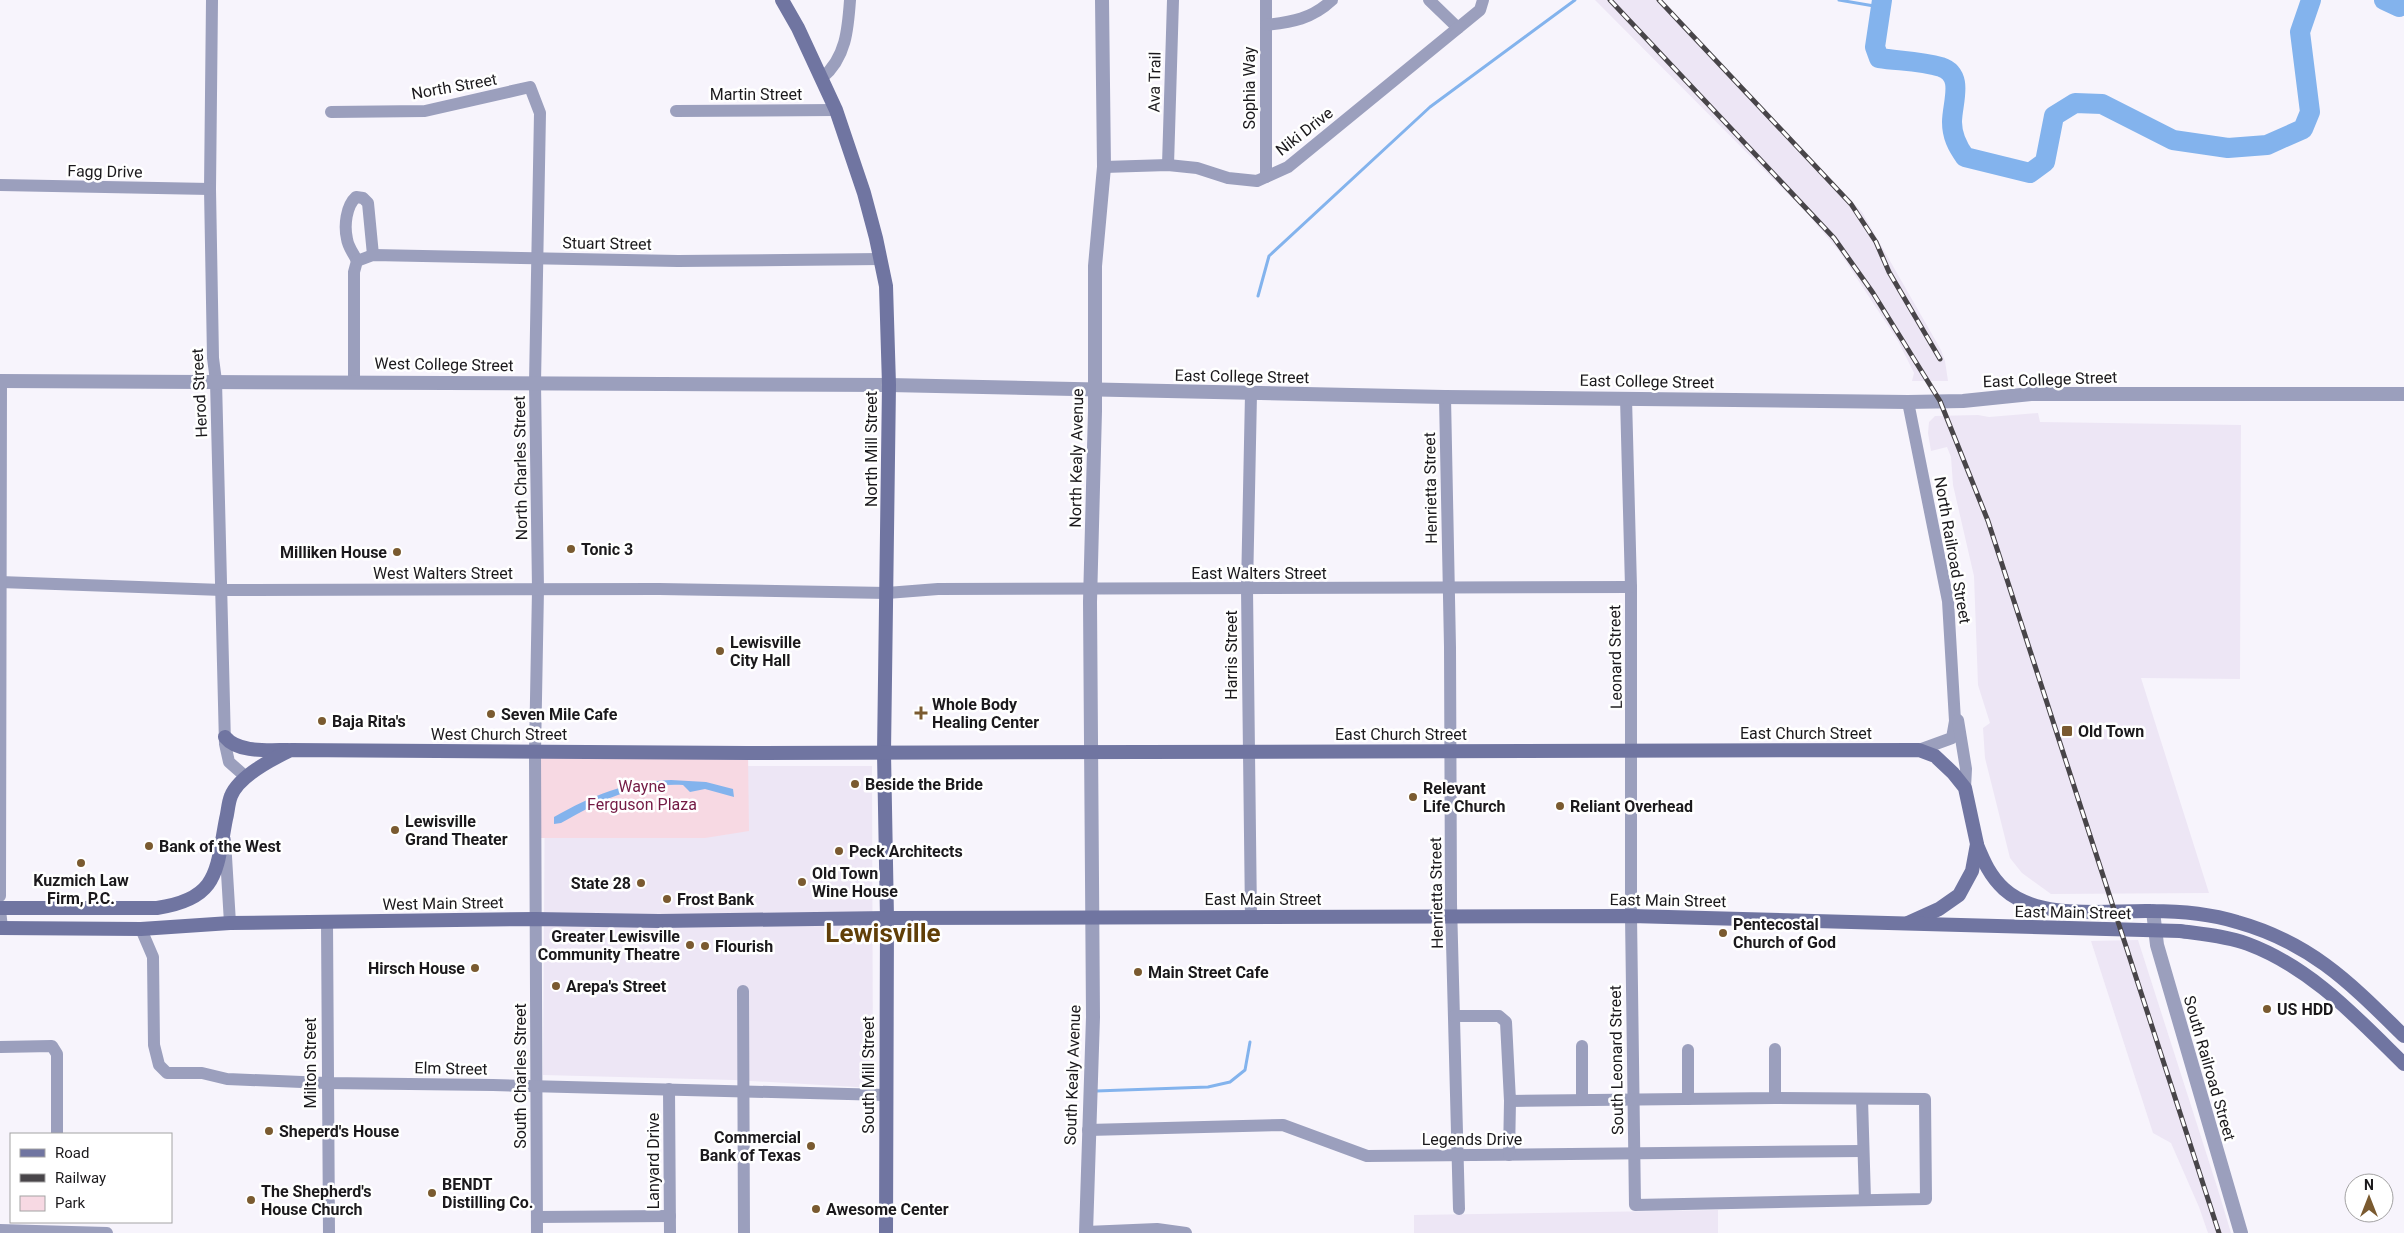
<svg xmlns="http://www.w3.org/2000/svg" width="2404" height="1233" font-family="Roboto,sans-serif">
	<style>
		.built { fill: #ede6f5 }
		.green { fill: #f7d9e3 }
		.water { fill: #83b3ed }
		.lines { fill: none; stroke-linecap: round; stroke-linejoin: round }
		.stream { stroke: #83b3ed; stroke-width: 3 }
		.river { stroke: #83b3ed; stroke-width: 20 }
		.minor { stroke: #9b9fbd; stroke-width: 12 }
		.tertiary { stroke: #9b9fbd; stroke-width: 14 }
		.secondary { stroke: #7075a1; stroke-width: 14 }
		.rail-casing { stroke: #484549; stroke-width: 5 }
		.rail { stroke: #fff; stroke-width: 3; stroke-dasharray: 9; stroke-linecap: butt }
		.poi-dot { fill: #7a5a30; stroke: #fff; stroke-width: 2 }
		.labels { text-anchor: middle; stroke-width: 5; stroke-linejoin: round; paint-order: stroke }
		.street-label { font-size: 16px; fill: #1b191c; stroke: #fff }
		.poi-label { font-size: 16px; font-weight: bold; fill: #1b191c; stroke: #fff; text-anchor: start }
		.park-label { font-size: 16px; fill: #731a44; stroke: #fff }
		.town-label { font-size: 26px; font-weight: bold; fill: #613f08; stroke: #fff }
	</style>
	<rect width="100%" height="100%" fill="#f7f4fc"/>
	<g class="built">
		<path d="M 1595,0 L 1661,0 L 1862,212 L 1941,350 L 1945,361 L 1948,381 L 1912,381 L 1914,373 L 1898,341 L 1839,251 L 1806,212 Z"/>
		<path d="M 2038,413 L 2040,422 L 2241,425 L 2240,679 L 2141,678 L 2209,893 L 2051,894 L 2022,873 L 2010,858 L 1985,758 L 1983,728 L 1990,723 L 1978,685 L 1974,576 L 1953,485 L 1951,457 L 1947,447 L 1931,451 L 1928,433 L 1929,422 L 1935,416 L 1978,415 L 1989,417 Z"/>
		<path d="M 545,766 L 872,766 L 873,1088 L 734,1080 L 543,1075 Z"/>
		<path d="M 2138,940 L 2219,1193 L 2231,1233 L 2208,1233 L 2199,1207 L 2171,1143 L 2153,1133 L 2091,941 Z"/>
		<path d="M 1718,1210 L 1718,1233 L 1414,1233 L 1414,1215 Z"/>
	</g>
	<path class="green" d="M 535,753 L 748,753 L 749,831 L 705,838 L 535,838 Z"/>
	<path class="water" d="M 671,780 L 706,782 L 733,789 L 734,797 L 705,789 L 690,792 L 683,785 C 633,783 603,800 561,823 L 554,824 L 554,817 C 593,795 625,782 671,780 Z"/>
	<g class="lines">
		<g class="stream">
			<path d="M 1839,0 L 1880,7"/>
			<path d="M 1258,296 L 1269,256 L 1430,107 L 1575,0"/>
			<path d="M 1096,1091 L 1208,1087 L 1230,1082 L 1245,1070 L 1250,1042"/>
		</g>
		<g class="river">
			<path d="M 1882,0 L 1875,47 L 1879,58 C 1899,61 1921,61 1941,67 C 1965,75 1952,103 1952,122 C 1952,136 1957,146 1965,157 L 2030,173 L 2045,162 L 2054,116 L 2075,103 L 2102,104 L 2173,140 L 2228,148 L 2267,145 L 2303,129 L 2310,112 L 2300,32 L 2311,0"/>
			<path d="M 2384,0 L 2399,7 L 2404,4"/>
		</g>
		<g class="minor">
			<path d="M 212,0 L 210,189 L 213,358 L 216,381 L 225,744 L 229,762 L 246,777"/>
			<path d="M 1266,0 L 1266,177"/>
			<path d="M 1429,0 L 1458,28"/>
			<path d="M 1266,25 C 1292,22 1312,19 1332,0"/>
			<path d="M 822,78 C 846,58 848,29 850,0"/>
			<path d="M 676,111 L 836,110"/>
			<path d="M 331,112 L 425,111 L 530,87 L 540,113 L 535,383 L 538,589 L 535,753 L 537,1233"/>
			<path d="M 1168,165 L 1173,0"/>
			<path d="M 1104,167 L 1168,165 L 1197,168 L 1228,178 L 1257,181 L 1288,167 L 1480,10 L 1483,0"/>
			<path d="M 0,185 L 210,189"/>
			<path d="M 357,261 C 354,254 348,247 347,239 C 344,226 346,206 356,197 L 363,198 L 368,203 L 373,255"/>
			<path d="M 354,381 L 354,272 L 357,261 L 373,255 L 678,261 L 881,259"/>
			<path d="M 1251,394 L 1247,589 L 1251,916"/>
			<path d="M 1445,397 L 1450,647 L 1451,904 L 1459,1209"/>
			<path d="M 1626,398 L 1631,587 L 1631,916 L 1635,1205 L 1926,1199 L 1925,1099 L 1775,1098"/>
			<path d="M 1908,402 L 1948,601 L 1955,721 L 1952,738 L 1919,750"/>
			<path d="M 0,582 L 222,590 L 659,589 L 887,593 L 938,589 L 1631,587"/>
			<path d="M 1958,720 L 1966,769 L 1965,788"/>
			<path d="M 225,840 L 230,923"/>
			<path d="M 0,896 L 1,381"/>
			<path d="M 0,910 L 2,928"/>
			<path d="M 327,922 L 329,1233"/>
			<path d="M 141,929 L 153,957 L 154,1045 L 159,1065 L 167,1073 L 202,1073 L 227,1079 L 326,1083 L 493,1085 L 886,1095"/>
			<path d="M 743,991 L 744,1233"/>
			<path d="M 1454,1016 L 1499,1016 L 1506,1022 L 1510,1101 L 1775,1098 L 1775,1049"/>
			<path d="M 1582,1046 L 1582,1100"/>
			<path d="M 0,1047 L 52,1046 L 57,1054 L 57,1134"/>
			<path d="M 669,1089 L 670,1233"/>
			<path d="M 1688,1099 L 1688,1050"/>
			<path d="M 1862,1099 L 1865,1200"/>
			<path d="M 1088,1130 L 1283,1125 L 1367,1156 L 1862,1151"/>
			<path d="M 1509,1155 L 1510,1101"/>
			<path d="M 537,1217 L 670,1216"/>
			<path d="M 0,1230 L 107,1233"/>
			<path d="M 1086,1232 L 1157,1229 L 1186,1233"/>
		</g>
		<g class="tertiary">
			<path d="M 0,381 L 889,385 L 1445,397 L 1908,402 L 1963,401 L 2031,394 L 2404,394"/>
			<path d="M 2153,911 L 2157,945 L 2241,1233"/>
			<path d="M 1086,1233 L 1093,1017 L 1090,602 L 1095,411 L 1095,266 L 1104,167 L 1102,0"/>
		</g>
		<g class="secondary">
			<path d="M 782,0 L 798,28 L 836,110 L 864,193 L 876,238 L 886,286 L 889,385 L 884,753 L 887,918 L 886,1233"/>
			<path d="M 225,737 C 238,753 268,750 288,750"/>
			<path d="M 1977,845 C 1984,862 1990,876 2004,889 C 2039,921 2107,910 2151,911 C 2179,911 2211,914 2237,922 C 2312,943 2351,984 2404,1036"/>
			<path d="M 0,908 L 157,908 C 219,899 216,871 226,819 C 228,812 228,803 231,796 C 239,776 272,759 291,750 L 748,753 L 1919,750 L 1935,756 L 1953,773 L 1965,788 L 1977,844 L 1972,871 L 1959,895 L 1939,909 L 1908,923"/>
			<path d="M 0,928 L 141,929 L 230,923 L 535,919 L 659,921 L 887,918 L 1631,916 L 2180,931 C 2202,934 2227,936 2248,944 C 2312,968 2357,1018 2404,1064"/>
		</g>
		<defs>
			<g id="rail">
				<path d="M 1610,0 L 1834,238 L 1873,293 L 1940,401 L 1988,521 L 2219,1233"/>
				<path d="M 1659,0 L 1851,204 L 1876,242 L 1889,272 L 1940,359"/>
			</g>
		</defs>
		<use href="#rail" class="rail-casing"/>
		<use href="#rail" class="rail"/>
	</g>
	<g class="poi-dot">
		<circle cx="571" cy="549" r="5"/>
		<circle cx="397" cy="552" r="5"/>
		<circle cx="720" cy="651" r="5"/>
		<path d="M918.5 705.5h5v5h5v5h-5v5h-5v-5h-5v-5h5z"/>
		<circle cx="491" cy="714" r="5"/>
		<circle cx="322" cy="721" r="5"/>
		<rect x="2061" y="725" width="12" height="12" rx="2.5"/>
		<circle cx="855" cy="784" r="5"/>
		<circle cx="1413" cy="797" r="5"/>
		<circle cx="1560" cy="806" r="5"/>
		<circle cx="395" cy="830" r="5"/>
		<circle cx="149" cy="846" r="5"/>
		<circle cx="839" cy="851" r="5"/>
		<circle cx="81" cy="863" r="5"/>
		<circle cx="802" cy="882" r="5"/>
		<circle cx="641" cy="883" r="5"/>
		<circle cx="667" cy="899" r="5"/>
		<circle cx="1723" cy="933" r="5"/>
		<circle cx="690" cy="945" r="5"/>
		<circle cx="705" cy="946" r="5"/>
		<circle cx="475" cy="968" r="5"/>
		<circle cx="1138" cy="972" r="5"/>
		<circle cx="556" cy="986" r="5"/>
		<circle cx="2267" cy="1009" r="5"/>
		<circle cx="269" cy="1131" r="5"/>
		<circle cx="811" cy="1146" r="5"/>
		<circle cx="432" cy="1193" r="5"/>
		<circle cx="251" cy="1200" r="5"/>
		<circle cx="816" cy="1209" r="5"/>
	</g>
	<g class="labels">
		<g class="street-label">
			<text transform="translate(1154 82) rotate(-89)" y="6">Ava Trail</text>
			<text transform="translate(454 86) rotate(-10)" y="6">North Street</text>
			<text transform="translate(1249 88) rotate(-90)" y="6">Sophia Way</text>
			<text x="756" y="100">Martin Street</text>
			<text transform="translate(1304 131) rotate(-38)" y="6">Niki Drive</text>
			<text transform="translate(105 171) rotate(1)" y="6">Fagg Drive</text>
			<text transform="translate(607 243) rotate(1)" y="6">Stuart Street</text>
			<text transform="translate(444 364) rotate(1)" y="6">West College Street</text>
			<text transform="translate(1242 376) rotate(1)" y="6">East College Street</text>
			<text transform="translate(2050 379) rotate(-2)" y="6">East College Street</text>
			<text transform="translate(1647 381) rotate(1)" y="6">East College Street</text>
			<text transform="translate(199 393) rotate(-93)" y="6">Herod Street</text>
			<text transform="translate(871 449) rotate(-90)" y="6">North Mill Street</text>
			<text transform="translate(1076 458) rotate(-89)" y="6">North Kealy Avenue</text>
			<text transform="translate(520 468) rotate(-91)" y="6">North Charles Street</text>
			<text transform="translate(1430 488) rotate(-91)" y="6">Henrietta Street</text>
			<text transform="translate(1953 550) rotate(80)" y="6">North Railroad Street</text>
			<text x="443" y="579">West Walters Street</text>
			<text x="1259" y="579">East Walters Street</text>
			<text transform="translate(1231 655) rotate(-90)" y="6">Harris Street</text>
			<text transform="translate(1615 657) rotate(-91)" y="6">Leonard Street</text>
			<text x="1806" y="739">East Church Street</text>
			<text x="499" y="740">West Church Street</text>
			<text x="1401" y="740">East Church Street</text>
			<text transform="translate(1436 893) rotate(-91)" y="6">Henrietta Street</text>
			<text x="1263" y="905">East Main Street</text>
			<text transform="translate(1668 900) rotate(1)" y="6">East Main Street</text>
			<text transform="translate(443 903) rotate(-1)" y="6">West Main Street</text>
			<text transform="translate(2073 912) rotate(1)" y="6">East Main Street</text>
			<text transform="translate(1616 1060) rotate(-91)" y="6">South Leonard Street</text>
			<text transform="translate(310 1063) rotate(-90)" y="6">Milton Street</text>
			<text transform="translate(451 1068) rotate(1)" y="6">Elm Street</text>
			<text transform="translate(2210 1068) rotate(74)" y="6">South Railroad Street</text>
			<text transform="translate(868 1075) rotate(-90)" y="6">South Mill Street</text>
			<text transform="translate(1072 1075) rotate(-88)" y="6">South Kealy Avenue</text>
			<text transform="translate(520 1076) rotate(-90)" y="6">South Charles Street</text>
			<text x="1472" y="1145">Legends Drive</text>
			<text transform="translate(653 1161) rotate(-90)" y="6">Lanyard Drive</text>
		</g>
		<g class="poi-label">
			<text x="581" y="555">Tonic 3</text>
			<text x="387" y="558" text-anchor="end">Milliken House</text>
			<text x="730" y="648">Lewisville<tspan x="730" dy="18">City Hall</tspan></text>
			<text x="932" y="710">Whole Body<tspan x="932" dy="18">Healing Center</tspan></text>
			<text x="501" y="720">Seven Mile Cafe</text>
			<text x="332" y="727">Baja Rita's</text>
			<text x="2078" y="737">Old Town</text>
			<text x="865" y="790">Beside the Bride</text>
			<text x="1423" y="794">Relevant<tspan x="1423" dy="18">Life Church</tspan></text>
			<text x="1570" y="812">Reliant Overhead</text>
			<text x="405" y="827">Lewisville<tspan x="405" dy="18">Grand Theater</tspan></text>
			<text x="159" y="852">Bank of the West</text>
			<text x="849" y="857">Peck Architects</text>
			<text x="812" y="879">Old Town<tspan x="812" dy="18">Wine House</tspan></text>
			<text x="81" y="886" text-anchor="middle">Kuzmich Law<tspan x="81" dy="18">Firm, P.C.</tspan></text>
			<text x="631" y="889" text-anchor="end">State 28</text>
			<text x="677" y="905">Frost Bank</text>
			<text x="1733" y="930">Pentecostal<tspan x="1733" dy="18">Church of God</tspan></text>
			<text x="680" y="942" text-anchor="end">Greater Lewisville<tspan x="680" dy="18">Community Theatre</tspan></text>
			<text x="715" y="952">Flourish</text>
			<text x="465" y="974" text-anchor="end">Hirsch House</text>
			<text x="1148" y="978">Main Street Cafe</text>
			<text x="566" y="992">Arepa's Street</text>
			<text x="2277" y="1015">US HDD</text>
			<text x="279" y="1137">Sheperd's House</text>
			<text x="801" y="1143" text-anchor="end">Commercial<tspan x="801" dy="18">Bank of Texas</tspan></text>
			<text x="442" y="1190">BENDT<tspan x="442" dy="18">Distilling Co.</tspan></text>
			<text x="261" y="1197">The Shepherd's<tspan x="261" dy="18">House Church</tspan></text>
			<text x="826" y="1215">Awesome Center</text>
		</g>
		<g class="park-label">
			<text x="642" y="792">Wayne<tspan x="642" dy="18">Ferguson Plaza</tspan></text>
		</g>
		<g class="town-label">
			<text x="883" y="942">Lewisville</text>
		</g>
	</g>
	<rect x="10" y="1133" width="162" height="90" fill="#ffffff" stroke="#a4a3a4"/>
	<rect x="20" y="1149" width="25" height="8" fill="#7075a1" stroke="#a4a3a4"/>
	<text x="55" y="1158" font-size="15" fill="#1b191c">Road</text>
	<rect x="20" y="1174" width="25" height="8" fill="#484549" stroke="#a4a3a4"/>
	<text x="55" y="1183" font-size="15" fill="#1b191c">Railway</text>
	<rect x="20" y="1196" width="25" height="15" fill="#f7d9e3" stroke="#a4a3a4"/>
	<text x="55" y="1208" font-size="15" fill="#1b191c">Park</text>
	<g transform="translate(2369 1198)"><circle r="24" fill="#ffffff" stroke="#a4a3a4"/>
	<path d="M0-4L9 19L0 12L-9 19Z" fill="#7a5a30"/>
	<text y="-8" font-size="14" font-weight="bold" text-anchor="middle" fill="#1b191c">N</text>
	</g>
</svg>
